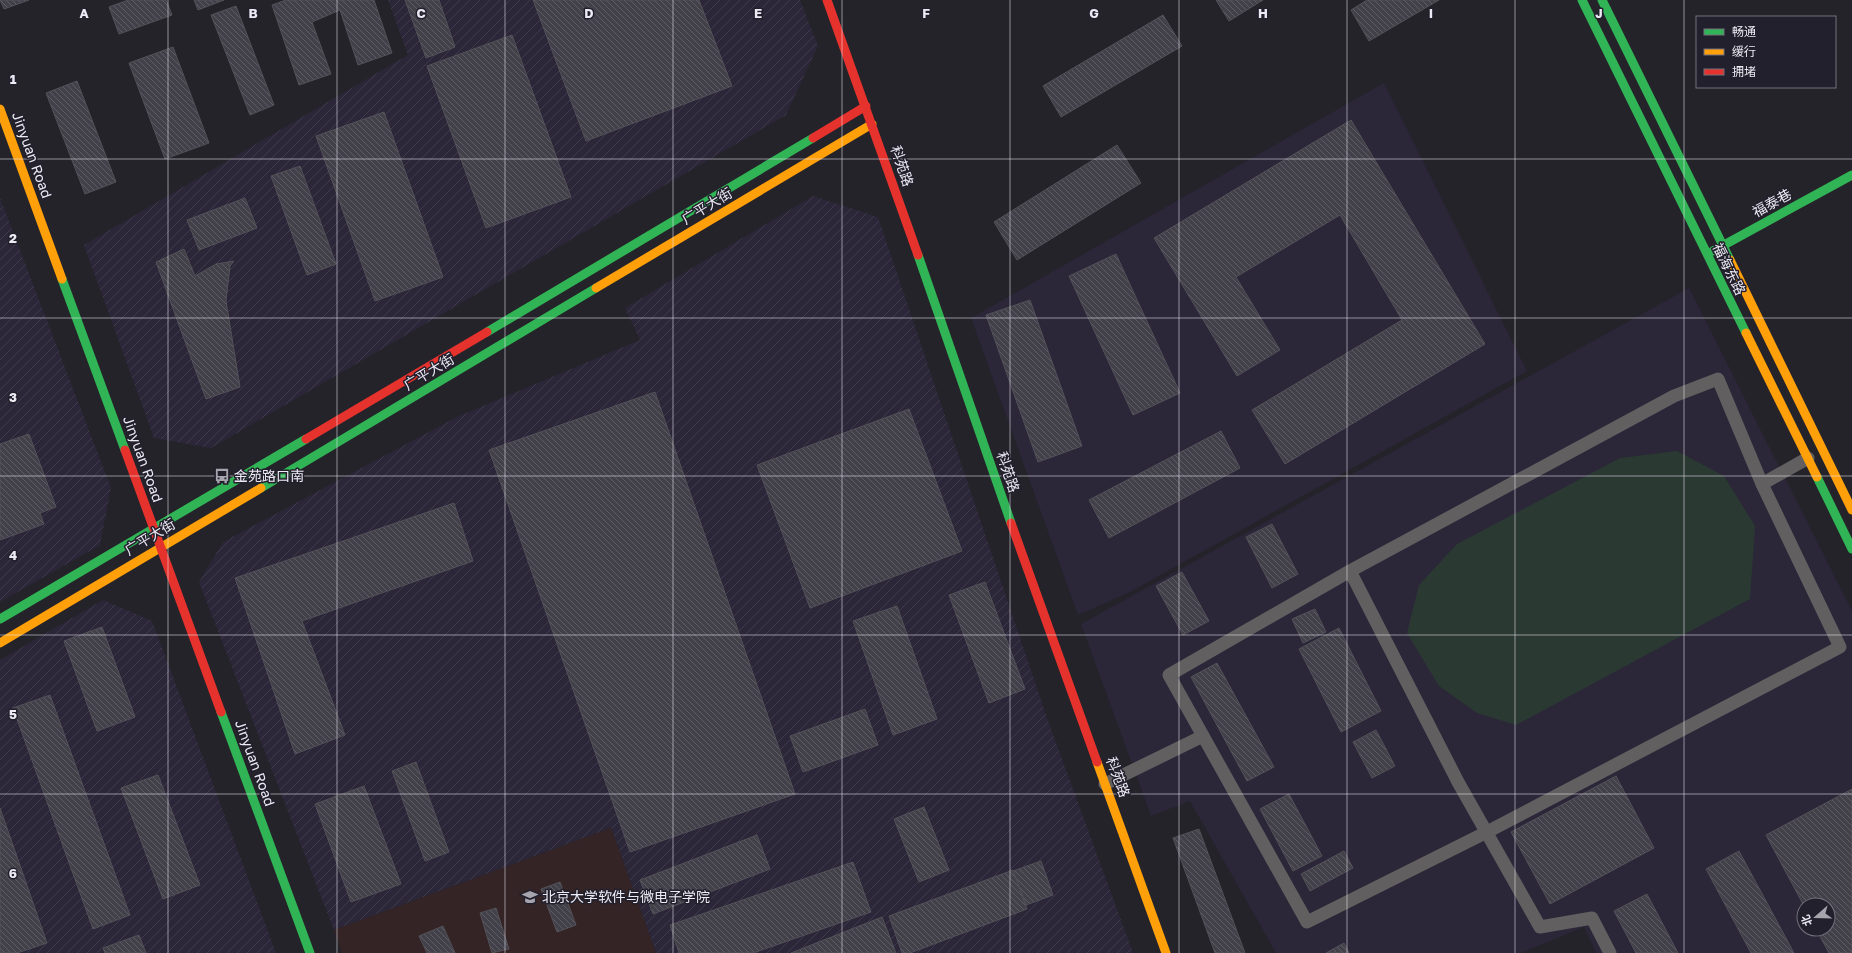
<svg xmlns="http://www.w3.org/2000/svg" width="1852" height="953" font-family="'Golos Text','Noto Sans SC',sans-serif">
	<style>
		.built { fill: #2b2638; fill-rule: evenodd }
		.industrial { fill: url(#industrial-furrows) }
		.education { fill: #342426 }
		.grass { fill: #2b3933 }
		.building { fill: url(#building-back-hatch); stroke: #535158 }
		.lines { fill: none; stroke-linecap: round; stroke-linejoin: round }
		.street { stroke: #625f60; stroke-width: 13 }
		.fast { stroke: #30b455; stroke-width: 9 }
		.slow { stroke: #ff9f0a; stroke-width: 9 }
		.jam { stroke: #e5322d; stroke-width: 9 }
		.grid { fill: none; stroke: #eceaf3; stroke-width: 1; stroke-opacity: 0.55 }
		.labels { text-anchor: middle; stroke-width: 3; stroke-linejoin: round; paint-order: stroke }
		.street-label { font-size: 14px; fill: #eceaf3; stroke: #23202d }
		.poi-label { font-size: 14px; fill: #eceaf3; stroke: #23202d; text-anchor: start }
		.grid-label { font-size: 13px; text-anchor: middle; font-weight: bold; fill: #eceaf3; stroke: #23202d; stroke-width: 3; stroke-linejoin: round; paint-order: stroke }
	</style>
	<defs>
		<pattern id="industrial-furrows" width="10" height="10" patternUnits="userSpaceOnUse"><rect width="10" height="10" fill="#2b2638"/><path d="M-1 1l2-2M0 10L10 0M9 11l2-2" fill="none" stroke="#403b4c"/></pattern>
		<pattern id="building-back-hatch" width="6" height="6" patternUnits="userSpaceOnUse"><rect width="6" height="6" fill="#424049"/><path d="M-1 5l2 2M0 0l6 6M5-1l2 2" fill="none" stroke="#5d5c64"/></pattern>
	</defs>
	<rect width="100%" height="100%" fill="#24232a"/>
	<g class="built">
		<path d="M 1384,83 L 1527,371 L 1128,593 L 1078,615 L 971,318 Z"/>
		<path d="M 1689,288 L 1852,611 L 1852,953 L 1596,953 L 1584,927 L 1521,953 L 1276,953 L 1190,801 L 1151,816 L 1081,624 ZM 1804,905 L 1828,905 L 1828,929 L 1804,929 Z"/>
	</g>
	<g class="industrial">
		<path d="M 388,0 L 800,0 L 818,46 L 786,115 L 211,448 L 154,438 L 84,245 L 408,55 Z"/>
		<path d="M 813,196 L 878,217 L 1047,718 L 1133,953 L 656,953 L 611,828 L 334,930 L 199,582 L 223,542 L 457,417 L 640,340 L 625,308 Z"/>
		<path d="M 0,198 L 111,488 L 100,545 L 0,602 Z"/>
		<path d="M 103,600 L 152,621 L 276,953 L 0,953 L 0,660 Z"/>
	</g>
	<path class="education" d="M 611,828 L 656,953 L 342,953 L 334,930 Z"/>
	<path class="grass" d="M 1677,451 L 1724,476 L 1755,526 L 1750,599 L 1516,725 L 1477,713 L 1439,686 L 1407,633 L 1419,585 L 1457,544 L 1620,458 Z"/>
	<g class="building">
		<path d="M 0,0 L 29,0 L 4,9 Z"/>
		<path d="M 128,0 L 166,0 L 172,15 L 119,34 L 109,7 Z"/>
		<path d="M 194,0 L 224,0 L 198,10 Z"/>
		<path d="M 286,0 L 374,0 L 392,53 L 358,65 L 340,10 L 312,22 L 331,74 L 299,85 L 272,5 Z"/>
		<path d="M 405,0 L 439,0 L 455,47 L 426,58 Z"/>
		<path d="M 533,0 L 699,0 L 732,86 L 586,141 Z"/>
		<path d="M 1216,0 L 1263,0 L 1229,21 Z"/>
		<path d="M 1367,0 L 1439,0 L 1369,41 L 1351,10 Z"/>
		<path d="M 236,6 L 274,105 L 250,115 L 211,15 Z"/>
		<path d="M 1163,15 L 1182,46 L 1061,117 L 1043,86 Z"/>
		<path d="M 512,35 L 571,197 L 486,228 L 427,66 Z"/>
		<path d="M 173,47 L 209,143 L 165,159 L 129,63 Z"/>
		<path d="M 77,81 L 116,182 L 85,194 L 46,93 Z"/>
		<path d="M 384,112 L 443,277 L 375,301 L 316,136 Z"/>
		<path d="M 1351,120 L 1485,344 L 1285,464 L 1252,410 L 1402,320 L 1340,215 L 1236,277 L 1280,350 L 1237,376 L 1154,238 Z"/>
		<path d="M 1117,145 L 1141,183 L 1017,260 L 994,222 Z"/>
		<path d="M 300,166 L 336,264 L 307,275 L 271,176 Z"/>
		<path d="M 245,198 L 257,228 L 199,250 L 187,220 Z"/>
		<path d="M 184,249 L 195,276 L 216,264 L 234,261 L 230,266 L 226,301 L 240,387 L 206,399 L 156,262 Z"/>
		<path d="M 1116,254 L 1180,393 L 1133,415 L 1069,276 Z"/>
		<path d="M 1030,300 L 1082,446 L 1038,462 L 986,315 Z"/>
		<path d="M 655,392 L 795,794 L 630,852 L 489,450 Z"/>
		<path d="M 909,409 L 962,551 L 810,608 L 757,465 Z"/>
		<path d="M 1221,431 L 1240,468 L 1109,538 L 1089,500 Z"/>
		<path d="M 29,434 L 56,507 L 40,513 L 44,524 L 0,540 L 0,444 Z"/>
		<path d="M 454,503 L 473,561 L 302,621 L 345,735 L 295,754 L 235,578 Z"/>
		<path d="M 1272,524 L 1298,574 L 1272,588 L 1246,537 Z"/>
		<path d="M 1182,572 L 1209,621 L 1183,635 L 1156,586 Z"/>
		<path d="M 985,582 L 1025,689 L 989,703 L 949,595 Z"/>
		<path d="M 897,606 L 937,719 L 893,735 L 853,621 Z"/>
		<path d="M 1315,609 L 1326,632 L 1303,643 L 1292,619 Z"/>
		<path d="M 102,627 L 135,717 L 97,731 L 64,641 Z"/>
		<path d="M 1339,628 L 1381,711 L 1341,732 L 1299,649 Z"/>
		<path d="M 1217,663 L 1274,767 L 1247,781 L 1191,677 Z"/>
		<path d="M 50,695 L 130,915 L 93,929 L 13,708 Z"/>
		<path d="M 865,709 L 878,745 L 803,772 L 790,736 Z"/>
		<path d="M 1376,730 L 1395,766 L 1372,778 L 1353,742 Z"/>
		<path d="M 416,762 L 449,852 L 425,861 L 392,771 Z"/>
		<path d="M 158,775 L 200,885 L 163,899 L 121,788 Z"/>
		<path d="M 1616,776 L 1654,848 L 1550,904 L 1511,832 Z"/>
		<path d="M 364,786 L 401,884 L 351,902 L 315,804 Z"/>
		<path d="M 1852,789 L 1852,953 L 1829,953 L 1816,929 L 1828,929 L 1828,905 L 1804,906 L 1766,835 Z"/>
		<path d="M 1289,794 L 1322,856 L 1293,871 L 1260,809 Z"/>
		<path d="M 924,807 L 949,870 L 919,882 L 894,819 Z"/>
		<path d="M 0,808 L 47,943 L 17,953 L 0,953 Z"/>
		<path d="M 1199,829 L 1245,953 L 1215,953 L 1173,838 Z"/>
		<path d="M 757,835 L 770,869 L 653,914 L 640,880 Z"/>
		<path d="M 1344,851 L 1353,868 L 1310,891 L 1301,874 Z"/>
		<path d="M 1739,851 L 1794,953 L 1751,953 L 1706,869 Z"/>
		<path d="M 1041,861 L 1053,895 L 1026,905 L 1013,871 Z"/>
		<path d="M 853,862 L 871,912 L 753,953 L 679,953 L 670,925 Z"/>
		<path d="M 1013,870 L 1027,909 L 910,953 L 902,953 L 889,916 Z"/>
		<path d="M 560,882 L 576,925 L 557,932 L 541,889 Z"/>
		<path d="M 1647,894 L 1678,953 L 1636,953 L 1614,911 Z"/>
		<path d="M 496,908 L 509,949 L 492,953 L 480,913 Z"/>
		<path d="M 882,917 L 896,953 L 791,953 Z"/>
		<path d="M 443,926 L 455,953 L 427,953 L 419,936 Z"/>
		<path d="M 139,935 L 146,953 L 105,953 L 103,948 Z"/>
		<path d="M 1344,943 L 1349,953 L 1326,953 Z"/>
	</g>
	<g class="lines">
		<g class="street">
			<path d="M 1718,379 L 1762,484 L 1840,647 L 1487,832 L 1307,922 L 1169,675 L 1350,571 L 1674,396 Z"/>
			<path d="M 1762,484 L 1808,458"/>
			<path d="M 1350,571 L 1458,782 L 1540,927 L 1592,918 L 1610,953"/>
			<path d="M 1105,784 L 1203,736"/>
		</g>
		<g class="fast">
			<path d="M 1582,0 L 1746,333"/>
			<path d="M 1602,0 L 1730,260"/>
			<path d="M 1713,251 L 1852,175"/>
			<path d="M 918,255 L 1011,523"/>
			<path d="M 62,279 L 125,450"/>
			<path d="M 487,332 L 813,138"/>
			<path d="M 1817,477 L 1852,549"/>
			<path d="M 261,488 L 596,288"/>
			<path d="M 0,619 L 306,439"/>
			<path d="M 221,712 L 310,953"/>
		</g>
		<g class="slow">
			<path d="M 0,109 L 62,279"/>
			<path d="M 1730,260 L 1852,510"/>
			<path d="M 596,288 L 872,124"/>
			<path d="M 1746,333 L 1817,477"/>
			<path d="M 0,643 L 261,488"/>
			<path d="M 1097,762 L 1166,953"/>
		</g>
		<g class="jam">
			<path d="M 827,0 L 918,255"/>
			<path d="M 813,138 L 866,106"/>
			<path d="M 306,439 L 487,332"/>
			<path d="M 125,450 L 221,712"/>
			<path d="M 1011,523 L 1097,762"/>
		</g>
	</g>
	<path class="grid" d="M 168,0 L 168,953M 337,0 L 337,953M 505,0 L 505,953M 673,0 L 673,953M 842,0 L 842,953M 1010,0 L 1010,953M 1179,0 L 1179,953M 1347,0 L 1347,953M 1515,0 L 1515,953M 1684,0 L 1684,953M 0,159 L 1852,159M 0,318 L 1852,318M 0,476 L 1852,476M 0,635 L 1852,635M 0,794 L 1852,794"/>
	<defs>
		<symbol id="bus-bare" viewBox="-9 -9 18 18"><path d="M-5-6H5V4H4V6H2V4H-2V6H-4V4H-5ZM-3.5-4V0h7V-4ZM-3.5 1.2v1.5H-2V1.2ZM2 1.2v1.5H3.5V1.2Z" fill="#a6a4ad" stroke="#23202d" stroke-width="2.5" paint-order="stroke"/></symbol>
		<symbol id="university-bare" viewBox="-9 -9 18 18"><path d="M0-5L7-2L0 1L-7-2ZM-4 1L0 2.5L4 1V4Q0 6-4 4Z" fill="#a6a4ad" stroke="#23202d" stroke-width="2.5" paint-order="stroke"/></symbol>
	</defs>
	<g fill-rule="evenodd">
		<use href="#bus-bare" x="211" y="465" width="22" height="22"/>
		<use href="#university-bare" x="519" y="886" width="22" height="22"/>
	</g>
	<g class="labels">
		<g class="street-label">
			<text transform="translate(32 155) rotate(70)" y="5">Jinyuan Road</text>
			<text transform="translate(902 166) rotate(71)" y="5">科苑路</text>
			<text transform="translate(1772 203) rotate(-29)" y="5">福泰巷</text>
			<text transform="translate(707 206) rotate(-31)" y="5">广平大街</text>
			<text transform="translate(1729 269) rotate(64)" y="5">福海东路</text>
			<text transform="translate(429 372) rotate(-31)" y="5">广平大街</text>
			<text transform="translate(143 459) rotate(70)" y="5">Jinyuan Road</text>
			<text transform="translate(1008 472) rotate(71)" y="5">科苑路</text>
			<text transform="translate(150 537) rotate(-31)" y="5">广平大街</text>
			<text transform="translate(255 763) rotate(70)" y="5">Jinyuan Road</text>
			<text transform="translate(1118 777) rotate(70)" y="5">科苑路</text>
		</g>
		<g class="poi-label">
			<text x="234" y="481">金苑路口南</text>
			<text x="542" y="902">北京大学软件与微电子学院</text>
		</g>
	</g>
	<g class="grid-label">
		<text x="84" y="18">A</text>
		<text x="253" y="18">B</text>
		<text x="421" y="18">C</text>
		<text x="589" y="18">D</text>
		<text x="758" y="18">E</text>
		<text x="926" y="18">F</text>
		<text x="1094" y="18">G</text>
		<text x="1263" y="18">H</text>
		<text x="1431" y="18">I</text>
		<text x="1599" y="18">J</text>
		<text x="13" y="84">1</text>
		<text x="13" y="243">2</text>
		<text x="13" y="402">3</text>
		<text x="13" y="560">4</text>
		<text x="13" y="719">5</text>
		<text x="13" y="878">6</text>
	</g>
	<rect x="1696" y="16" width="140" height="72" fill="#23202d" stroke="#73717c"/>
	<rect x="1704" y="29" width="20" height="6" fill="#30b455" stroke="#73717c"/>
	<text x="1732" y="36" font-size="12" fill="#eceaf3">畅通</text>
	<rect x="1704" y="49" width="20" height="6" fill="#ff9f0a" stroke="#73717c"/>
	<text x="1732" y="56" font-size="12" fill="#eceaf3">缓行</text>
	<rect x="1704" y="69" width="20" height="6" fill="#e5322d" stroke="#73717c"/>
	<text x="1732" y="76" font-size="12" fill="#eceaf3">拥堵</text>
	<g transform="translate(1816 917) rotate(250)"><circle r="19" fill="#23202d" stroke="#73717c"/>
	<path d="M0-3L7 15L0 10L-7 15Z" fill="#a6a4ad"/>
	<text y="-6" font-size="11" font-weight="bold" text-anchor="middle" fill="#eceaf3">北</text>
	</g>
</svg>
